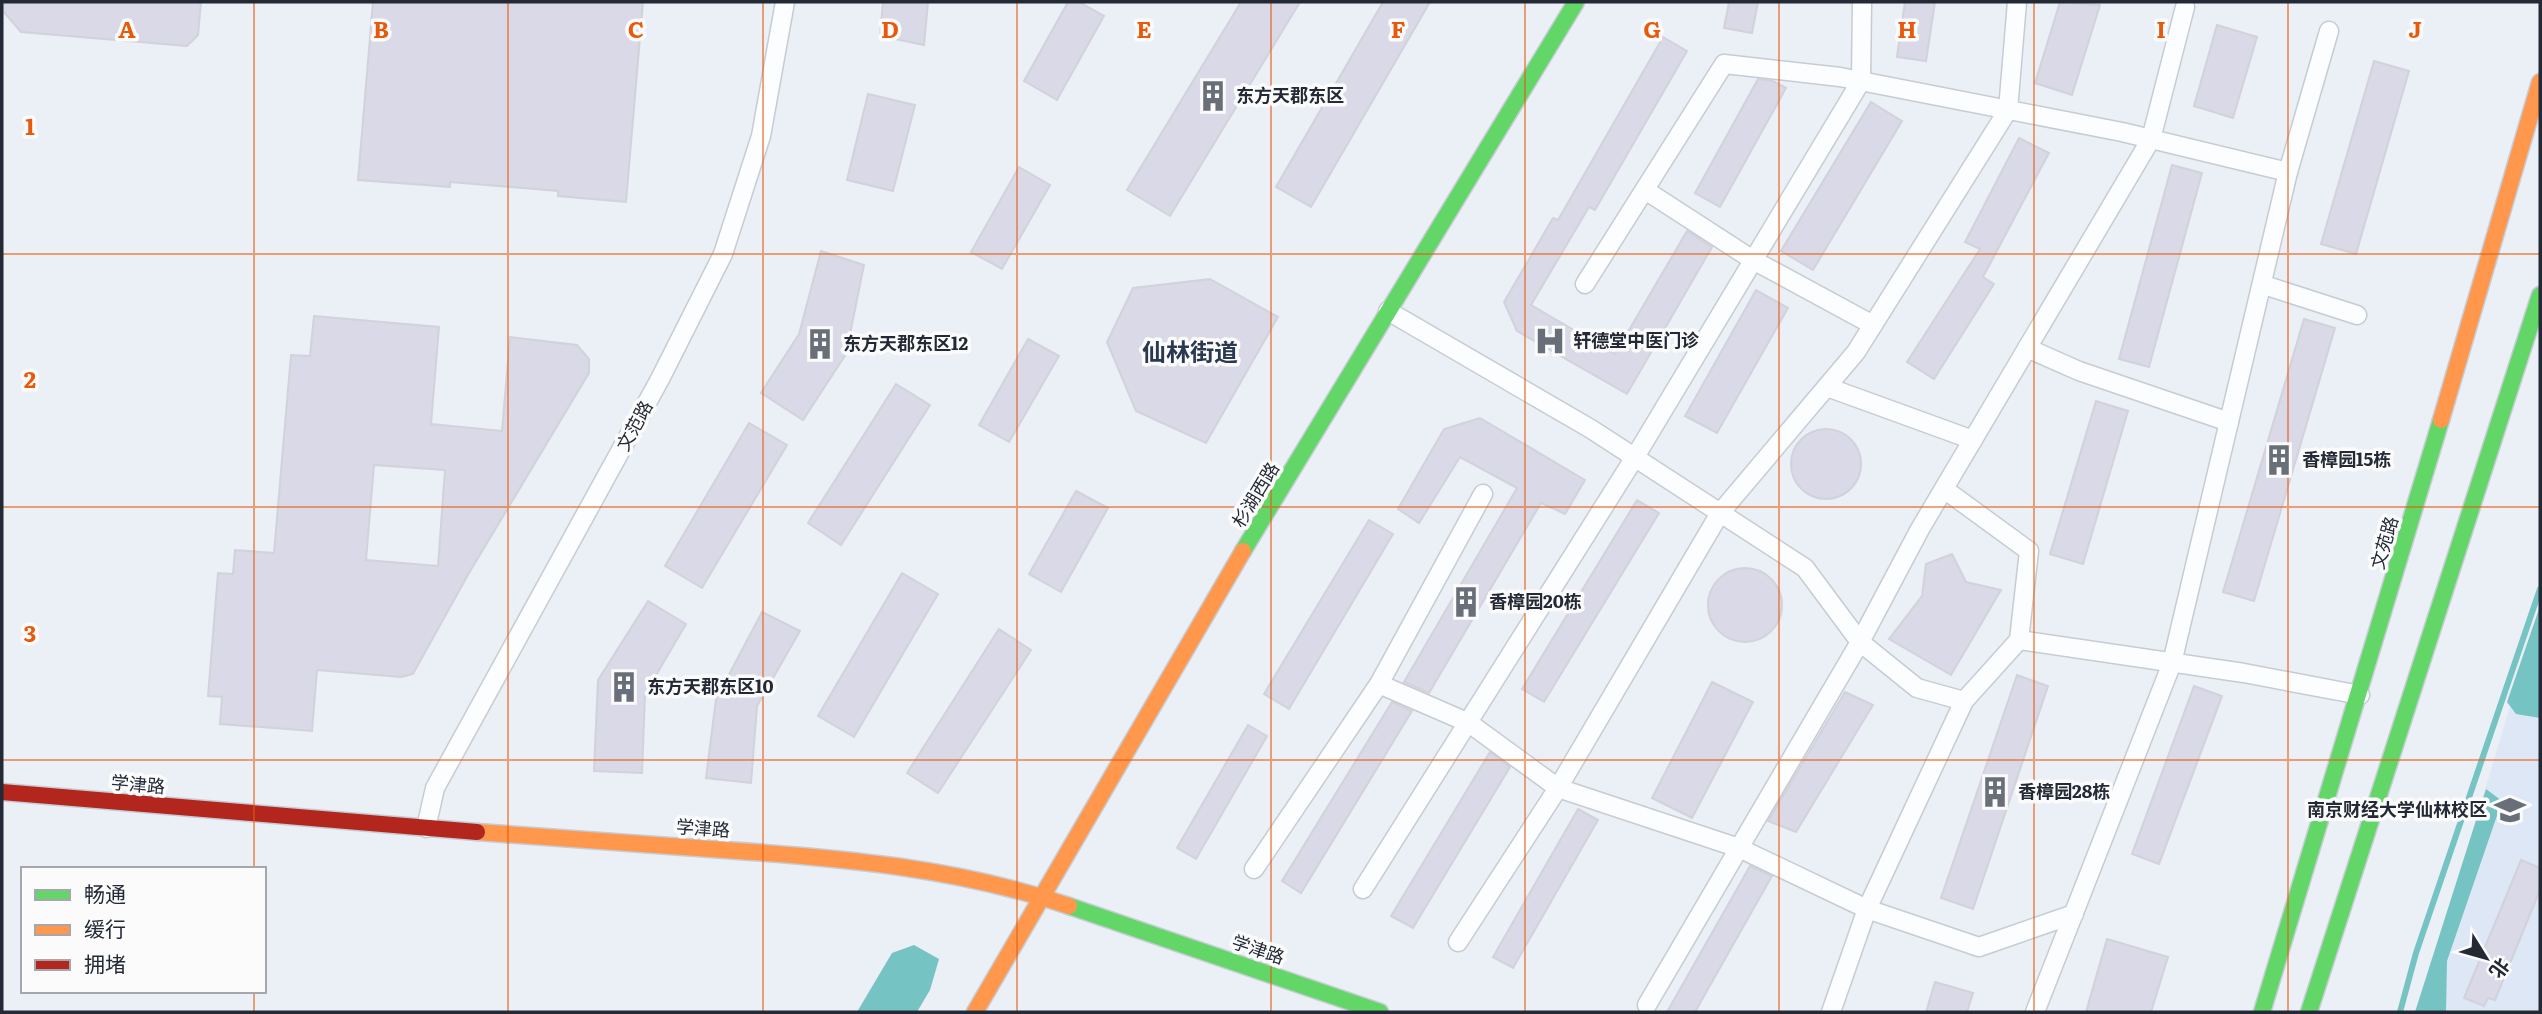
<svg xmlns="http://www.w3.org/2000/svg" width="2542" height="1014" font-family="Literata,'Noto Sans SC',serif">
	<style>
		.built { fill: #dee7f6 }
		.water { fill: #75c3c3 }
		.lines { fill: none; stroke-linecap: round; stroke-linejoin: round }
		.stream { stroke: #75c3c3; stroke-width: 6 }
		.building { fill: #d9d9e7; stroke: #d2d2db; stroke-width: 2; fill-rule: evenodd }
		.street-casing { stroke: #c6ccd4; stroke-width: 21 }
		.fast-casing { stroke: #c6ccd4; stroke-width: 19 }
		.slow-casing { stroke: #c6ccd4; stroke-width: 19 }
		.jam-casing { stroke: #c6ccd4; stroke-width: 19 }
		.street { stroke: #fcfdfe; stroke-width: 18 }
		.fast { stroke: #63d668; stroke-width: 16 }
		.slow { stroke: #ff974d; stroke-width: 16 }
		.jam { stroke: #b3261e; stroke-width: 16 }
		.grid { fill: none; stroke: #e8590c; stroke-width: 2; stroke-opacity: 0.55 }
		.labels { text-anchor: middle; stroke-width: 7; stroke-linejoin: round; paint-order: stroke }
		.poi-label { font-size: 18px; font-weight: bold; fill: #232a36; stroke: #fbfbfb; text-anchor: start }
		.street-label { font-size: 18px; fill: #232a36; stroke: #fbfbfb }
		.district-label { font-size: 24px; font-weight: bold; fill: #2a3850; stroke: #fbfbfb }
		.grid-label { font-size: 23px; text-anchor: middle; font-weight: bold; fill: #e8590c; stroke: #fbfbfb; stroke-width: 7; stroke-linejoin: round; paint-order: stroke }
	</style>
	<rect width="100%" height="100%" fill="#ebeff6"/>
	<path class="built" d="M 2540,607 L 2540,1012 L 2418,1012 Z"/>
	<g class="water">
		<path d="M 2540,606 L 2540,718 L 2516,714 L 2507,702 Z"/>
		<path d="M 2486,789 L 2502,801 L 2447,961 L 2446,1012 L 2415,1012 Z"/>
		<path d="M 914,945 L 939,959 L 930,990 L 917,1012 L 857,1012 L 892,953 Z"/>
	</g>
	<g class="lines">
		<path class="stream" d="M 2400,1012 L 2416,953 L 2540,589"/>
	</g>
	<g class="building">
		<path d="M 2,2 L 201,2 L 198,35 L 187,46 L 21,32 L 2,10 Z"/>
		<path d="M 373,2 L 643,2 L 626,202 L 558,196 L 558,191 L 450,182 L 450,187 L 358,180 Z"/>
		<path d="M 883,2 L 928,2 L 924,45 L 880,36 Z"/>
		<path d="M 1068,2 L 1079,2 L 1104,16 L 1057,100 L 1024,81 Z"/>
		<path d="M 1241,2 L 1300,2 L 1170,216 L 1127,190 Z"/>
		<path d="M 1383,2 L 1430,2 L 1311,207 L 1276,187 Z"/>
		<path d="M 1729,2 L 1758,2 L 1752,33 L 1724,28 Z"/>
		<path d="M 1905,2 L 1935,2 L 1926,61 L 1897,57 Z"/>
		<path d="M 2060,2 L 2100,5 L 2072,95 L 2035,83 Z"/>
		<path d="M 2217,25 L 2257,37 L 2233,118 L 2194,106 Z"/>
		<path d="M 1663,37 L 1687,51 L 1595,210 L 1589,207 L 1531,305 L 1615,354 L 1687,231 L 1712,247 L 1627,394 L 1517,331 L 1504,302 L 1553,218 L 1558,220 Z"/>
		<path d="M 2374,61 L 2409,71 L 2356,254 L 2321,244 Z"/>
		<path d="M 1758,79 L 1773,81 L 1786,88 L 1720,207 L 1695,193 Z"/>
		<path d="M 868,94 L 915,105 L 893,191 L 847,180 Z"/>
		<path d="M 1871,102 L 1902,121 L 1813,270 L 1781,251 Z"/>
		<path d="M 2019,138 L 2049,153 L 1983,277 L 1994,284 L 1934,379 L 1907,362 L 1980,249 L 1965,242 Z"/>
		<path d="M 2172,165 L 2202,173 L 2149,367 L 2119,359 Z"/>
		<path d="M 1019,167 L 1050,185 L 1002,269 L 971,252 Z"/>
		<path d="M 821,251 L 864,265 L 846,354 L 803,420 L 761,393 L 799,334 Z"/>
		<path d="M 1210,279 L 1278,317 L 1206,443 L 1136,411 L 1107,342 L 1133,288 Z"/>
		<path d="M 1756,290 L 1788,308 L 1717,433 L 1685,416 Z"/>
		<path d="M 314,316 L 439,327 L 431,424 L 502,431 L 510,337 L 577,345 L 589,359 L 589,373 L 469,573 L 413,674 L 401,677 L 317,670 L 312,731 L 220,724 L 222,697 L 208,696 L 218,573 L 233,574 L 235,550 L 274,553 L 291,355 L 310,356 ZM 374,465 L 445,470 L 438,566 L 366,560 Z"/>
		<path d="M 2304,319 L 2335,328 L 2254,601 L 2223,592 Z"/>
		<path d="M 1028,339 L 1059,356 L 1009,442 L 979,425 Z"/>
		<path d="M 896,384 L 930,405 L 841,545 L 808,523 Z"/>
		<path d="M 2096,401 L 2128,411 L 2083,564 L 2050,554 Z"/>
		<path d="M 1480,418 L 1585,480 L 1565,514 L 1541,503 L 1429,693 L 1404,682 L 1517,488 L 1460,457 L 1419,523 L 1398,509 L 1444,429 Z"/>
		<path d="M 749,423 L 787,445 L 702,588 L 665,566 Z"/>
		<circle cx="1826" cy="464" r="35"/>
		<path d="M 1076,491 L 1108,508 L 1061,592 L 1029,574 Z"/>
		<path d="M 1637,500 L 1659,513 L 1544,702 L 1522,689 Z"/>
		<path d="M 1369,520 L 1393,534 L 1289,709 L 1264,694 Z"/>
		<path d="M 1952,554 L 1966,582 L 2001,590 L 1951,675 L 1889,639 L 1922,596 L 1926,564 Z"/>
		<circle cx="1745" cy="605" r="37"/>
		<path d="M 902,573 L 938,594 L 854,737 L 818,716 Z"/>
		<path d="M 648,601 L 686,624 L 645,694 L 642,773 L 594,771 L 598,680 Z"/>
		<path d="M 762,612 L 800,631 L 757,706 L 751,783 L 706,778 L 716,699 Z"/>
		<path d="M 999,629 L 1031,650 L 938,793 L 907,773 Z"/>
		<path d="M 2017,675 L 2048,686 L 1973,909 L 1941,898 Z"/>
		<path d="M 1712,682 L 1753,702 L 1692,818 L 1652,798 Z"/>
		<path d="M 2194,686 L 2222,696 L 2159,864 L 2132,854 Z"/>
		<path d="M 1845,692 L 1873,705 L 1796,832 L 1768,821 Z"/>
		<path d="M 1392,702 L 1412,711 L 1301,893 L 1282,881 Z"/>
		<path d="M 1248,725 L 1267,736 L 1196,859 L 1177,848 Z"/>
		<path d="M 1490,752 L 1510,767 L 1413,928 L 1391,916 Z"/>
		<path d="M 1578,809 L 1598,820 L 1513,968 L 1493,957 Z"/>
		<path d="M 2521,860 L 2540,868 L 2540,890 L 2495,1000 L 2488,998 L 2484,1006 L 2464,998 Z"/>
		<path d="M 1750,866 L 1772,876 L 1695,1012 L 1667,1012 Z"/>
		<path d="M 2107,939 L 2168,957 L 2151,1012 L 2086,1012 Z"/>
		<path d="M 1935,982 L 1973,993 L 1967,1012 L 1926,1012 Z"/>
	</g>
	<g class="lines">
		<defs>
			<g id="street">
				<path d="M 1645,190 L 1753,260 L 1873,325"/>
				<path d="M 1585,284 L 1724,64 L 1840,77 L 2122,132 L 2288,172"/>
				<path d="M 2264,285 L 2357,315"/>
				<path d="M 1388,311 L 1591,429 L 1805,568 L 1860,642 L 1917,688 L 1964,701 L 2019,640 L 2244,673 L 2360,695"/>
				<path d="M 2027,348 L 2079,371 L 2229,422"/>
				<path d="M 1827,387 L 1973,440"/>
				<path d="M 1944,489 L 2029,551 L 2019,640"/>
				<path d="M 1379,684 L 1469,723 L 1558,788 L 1739,848 L 1867,909 L 1979,947 L 2074,914"/>
				<path d="M 426,828 L 435,788 L 660,379 L 723,254 L 761,136 L 785,2"/>
				<path d="M 1254,869 L 1379,684 L 1483,494"/>
				<path d="M 1363,889 L 1635,457 L 1861,81 L 1862,2"/>
				<path d="M 1458,942 L 1558,788 L 1720,513 L 1856,352 L 2008,110 L 2017,2"/>
				<path d="M 1647,1005 L 1860,642 L 1920,529 L 2151,139 L 2185,7"/>
				<path d="M 1831,1012 L 1867,909 L 1964,701"/>
				<path d="M 2035,1012 L 2172,663 L 2288,172 L 2329,31"/>
			</g>
			<g id="fast">
				<path d="M 1243,551 L 1576,2"/>
				<path d="M 1069,906 L 1380,1012"/>
				<path d="M 2262,1012 L 2441,420"/>
				<path d="M 2309,1012 L 2540,295"/>
			</g>
			<g id="slow">
				<path d="M 2441,420 L 2540,82"/>
				<path d="M 477,832 C 560,838 643,844 725,850 C 842,858 958,868 1069,906"/>
				<path d="M 975,1012 L 1243,551"/>
			</g>
			<path id="jam" d="M 2,792 L 477,832"/>
		</defs>
		<use href="#street" class="street-casing"/>
		<use href="#fast" class="fast-casing"/>
		<use href="#slow" class="slow-casing"/>
		<use href="#jam" class="jam-casing"/>
		<use href="#street" class="street"/>
		<use href="#fast" class="fast"/>
		<use href="#slow" class="slow"/>
		<use href="#jam" class="jam"/>
	</g>
	<path class="grid" d="M 254,2 L 254,869M 508,2 L 508,1012M 763,2 L 763,1012M 1017,2 L 1017,1012M 1271,2 L 1271,1012M 1525,2 L 1525,1012M 1779,2 L 1779,1012M 2034,2 L 2034,1012M 2288,2 L 2288,1012M 2,254 L 2540,254M 2,507 L 2540,507M 2,760 L 2540,760M 254,991 L 254,1012"/>
	<defs>
		<symbol id="building-bare" viewBox="-9 -9 18 18"><path d="M-4-6H4V6H1V3H-1V6H-4ZM-2.5-4.3h1.7v1.8h-1.7ZM.8-4.3h1.7v1.8H.8ZM-2.5-1h1.7V.8h-1.7ZM.8-1h1.7V.8H.8Z" fill="#696f79" stroke="#fbfbfb" stroke-width="2.5" paint-order="stroke"/></symbol>
		<symbol id="hospital-bare" viewBox="-9 -9 18 18"><path d="M-5-5h3v3.5h4V-5h3V5h-3V1.5h-4V5h-3Z" fill="#696f79" stroke="#fbfbfb" stroke-width="2.5" paint-order="stroke"/></symbol>
		<symbol id="university-bare" viewBox="-9 -9 18 18"><path d="M0-5L7-2L0 1L-7-2ZM-4 1L0 2.5L4 1V4Q0 6-4 4Z" fill="#696f79" stroke="#fbfbfb" stroke-width="2.5" paint-order="stroke"/></symbol>
	</defs>
	<g fill-rule="evenodd">
		<use href="#building-bare" x="1191" y="74" width="44" height="44"/>
		<use href="#hospital-bare" x="1528" y="319" width="44" height="44"/>
		<use href="#building-bare" x="798" y="322" width="44" height="44"/>
		<use href="#building-bare" x="2257" y="438" width="44" height="44"/>
		<use href="#building-bare" x="1444" y="580" width="44" height="44"/>
		<use href="#building-bare" x="602" y="665" width="44" height="44"/>
		<use href="#building-bare" x="1973" y="770" width="44" height="44"/>
		<use href="#university-bare" x="2488" y="788" width="44" height="44"/>
	</g>
	<g class="labels">
		<g class="poi-label">
			<text x="1236" y="102">东方天郡东区</text>
			<text x="1573" y="347">轩德堂中医门诊</text>
			<text x="843" y="350">东方天郡东区12</text>
			<text x="2302" y="466">香樟园15栋</text>
			<text x="1489" y="608">香樟园20栋</text>
			<text x="647" y="693">东方天郡东区10</text>
			<text x="2018" y="798">香樟园28栋</text>
			<text x="2487" y="816" text-anchor="end">南京财经大学仙林校区</text>
		</g>
		<g class="street-label">
			<text transform="translate(635 426) rotate(-61)" y="6">文范路</text>
			<text transform="translate(1256 495) rotate(-59)" y="6">杉湖西路</text>
			<text transform="translate(2385 543) rotate(-74)" y="6">文苑路</text>
			<text transform="translate(138 785) rotate(5)" y="6">学津路</text>
			<text transform="translate(703 829) rotate(4)" y="6">学津路</text>
			<text transform="translate(1258 950) rotate(19)" y="6">学津路</text>
		</g>
		<g class="district-label">
			<text x="1190" y="361">仙林街道</text>
		</g>
	</g>
	<g class="grid-label">
		<text x="127" y="38">A</text>
		<text x="381" y="38">B</text>
		<text x="636" y="38">C</text>
		<text x="890" y="38">D</text>
		<text x="1144" y="38">E</text>
		<text x="1398" y="38">F</text>
		<text x="1652" y="38">G</text>
		<text x="1907" y="38">H</text>
		<text x="2161" y="38">I</text>
		<text x="2415" y="38">J</text>
		<text x="30" y="135">1</text>
		<text x="30" y="388">2</text>
		<text x="30" y="642">3</text>
	</g>
	<rect width="2542" height="1014" fill="none" stroke="#232a36" stroke-width="7"/>
	<rect x="21" y="867" width="245" height="126" fill="#fbfbfb" stroke="#a5a7ac" stroke-width="2"/>
	<rect x="35" y="890" width="35" height="10" fill="#63d668" stroke="#a5a7ac" stroke-width="2"/>
	<text x="84" y="902" font-size="21" fill="#232a36">畅通</text>
	<rect x="35" y="925" width="35" height="10" fill="#ff974d" stroke="#a5a7ac" stroke-width="2"/>
	<text x="84" y="937" font-size="21" fill="#232a36">缓行</text>
	<rect x="35" y="960" width="35" height="10" fill="#b3261e" stroke="#a5a7ac" stroke-width="2"/>
	<text x="84" y="972" font-size="21" fill="#232a36">拥堵</text>
	<g transform="translate(2486 958) rotate(127)" stroke="#fbfbfb" stroke-width="5" paint-order="stroke">
	<path d="M0-5L12 26L0 18L-12 26Z" fill="#232a36"/>
	<text y="-10" font-size="19" font-weight="bold" text-anchor="middle" fill="#232a36">北</text>
	</g>
</svg>
